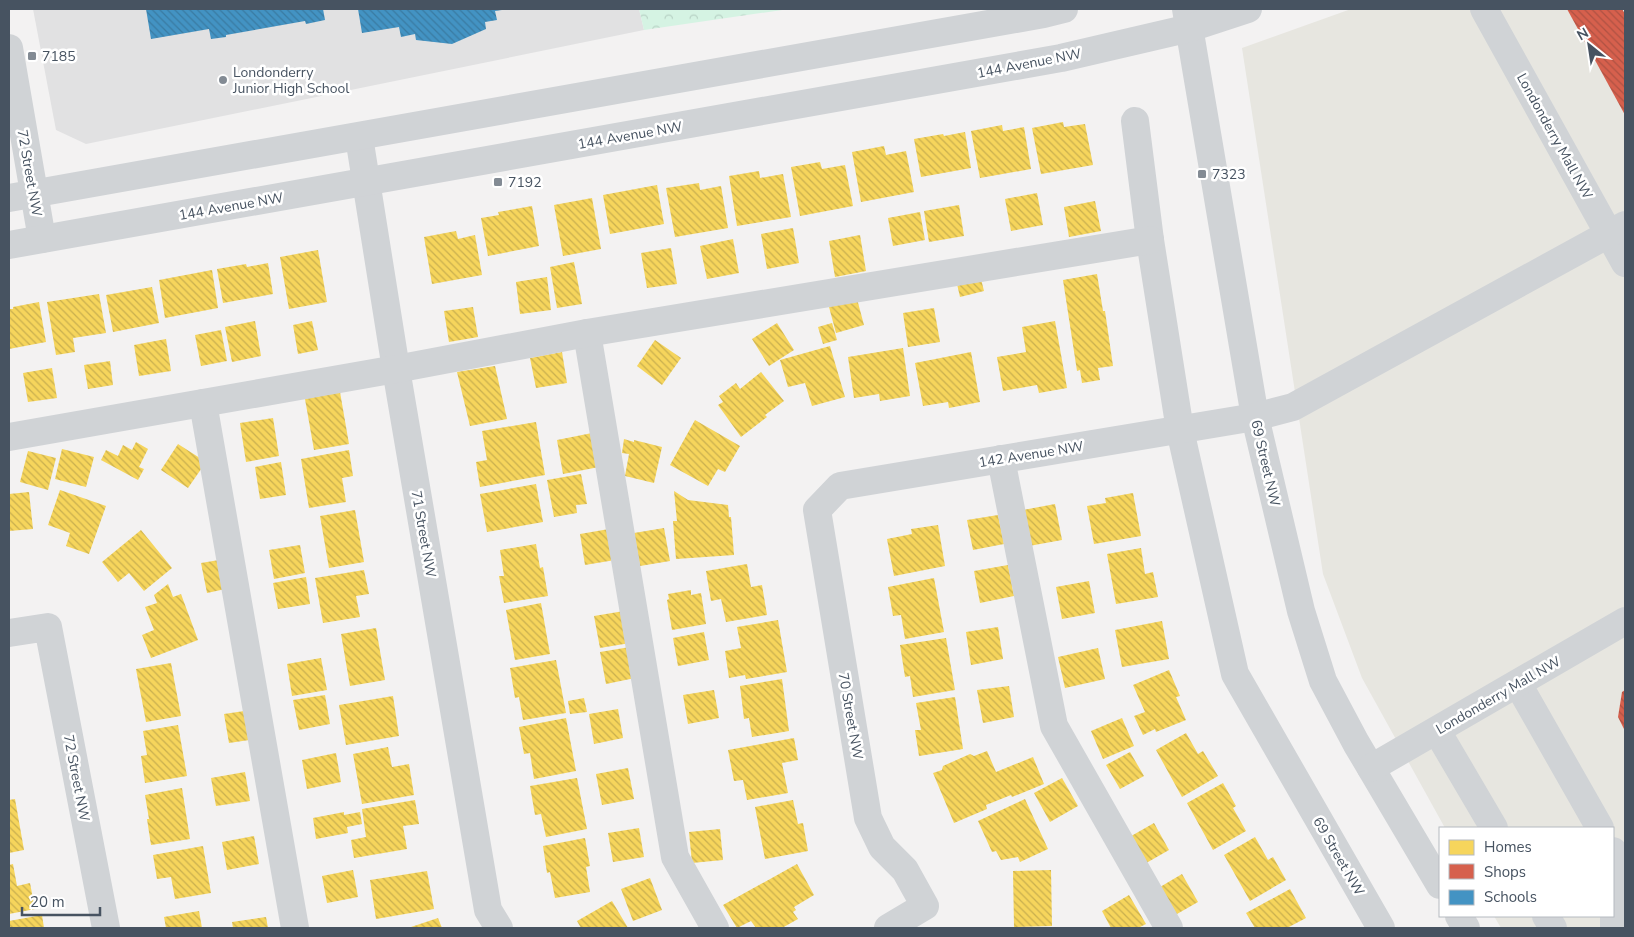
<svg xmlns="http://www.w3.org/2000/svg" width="1634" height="937" font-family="'Nunito Sans',sans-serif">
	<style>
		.commercial { fill: #e7e6e0 }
		.education { fill: #e1e1e2 }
		.forest { fill: url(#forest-crowns) }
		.homes { fill: url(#homes-back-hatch) }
		.shops { fill: url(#shops-back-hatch) }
		.schools { fill: url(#schools-back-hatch) }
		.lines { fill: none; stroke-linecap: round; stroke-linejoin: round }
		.minor { stroke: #d0d3d6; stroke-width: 28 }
		.poi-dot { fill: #838b94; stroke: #fff; stroke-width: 2 }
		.labels { text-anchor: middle; stroke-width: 5; stroke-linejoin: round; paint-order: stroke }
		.poi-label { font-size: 14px; fill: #475361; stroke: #fff; text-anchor: start }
		.street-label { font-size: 14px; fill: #475361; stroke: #fff }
	</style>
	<defs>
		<pattern id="forest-crowns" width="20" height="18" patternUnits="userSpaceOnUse" patternTransform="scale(1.25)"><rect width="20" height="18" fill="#d5f3e3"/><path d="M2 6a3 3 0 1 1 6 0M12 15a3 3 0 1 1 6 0" fill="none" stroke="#b8d2c5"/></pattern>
		<pattern id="homes-back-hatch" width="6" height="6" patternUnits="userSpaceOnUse" patternTransform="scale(1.25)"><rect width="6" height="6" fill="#f6d55c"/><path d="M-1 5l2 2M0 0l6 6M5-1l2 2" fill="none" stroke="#c9af4f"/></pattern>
		<pattern id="shops-back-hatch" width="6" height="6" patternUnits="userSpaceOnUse" patternTransform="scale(1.25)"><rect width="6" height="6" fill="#d6604d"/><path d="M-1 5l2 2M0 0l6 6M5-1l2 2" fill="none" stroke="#af5243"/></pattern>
		<pattern id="schools-back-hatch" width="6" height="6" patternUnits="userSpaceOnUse" patternTransform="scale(1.25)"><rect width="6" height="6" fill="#4393c3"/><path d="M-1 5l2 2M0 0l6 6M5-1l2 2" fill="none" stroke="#3a7ba2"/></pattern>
	</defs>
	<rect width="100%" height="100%" fill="#f3f2f2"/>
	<path class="commercial" d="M 1351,9 L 1625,9 L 1625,928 L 1501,928 L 1494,916 L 1613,916 L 1613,828 L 1445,828 L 1362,678 L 1323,574 L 1242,48 Z"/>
	<path class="education" d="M 33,9 L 639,9 L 644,30 L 86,144 L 56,130 Z"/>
	<path class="forest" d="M 639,9 L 789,9 L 644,30 Z"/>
	<g class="homes">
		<path d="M 1063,122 L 1064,127 L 1085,124 L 1093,165 L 1041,174 L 1032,128 Z"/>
		<path d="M 1002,125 L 1003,131 L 1024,127 L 1031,169 L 980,178 L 971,131 Z"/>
		<path d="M 965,132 L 971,168 L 921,177 L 914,139 L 943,134 L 944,136 Z"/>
		<path d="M 884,146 L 886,155 L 906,151 L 914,192 L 861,202 L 852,152 Z"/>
		<path d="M 820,162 L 822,169 L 845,165 L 853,206 L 800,216 L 791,167 Z"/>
		<path d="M 759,171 L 760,178 L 783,174 L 791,217 L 737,226 L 729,176 Z"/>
		<path d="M 699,183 L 700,190 L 721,186 L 728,228 L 675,237 L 666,188 Z"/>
		<path d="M 657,185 L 664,224 L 610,234 L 603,195 Z"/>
		<path d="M 1037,193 L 1043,225 L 1011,231 L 1005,199 Z"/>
		<path d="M 592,198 L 601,249 L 563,256 L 554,205 Z"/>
		<path d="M 1095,201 L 1101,231 L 1069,237 L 1064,207 Z"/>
		<path d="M 959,205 L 964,236 L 929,242 L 924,211 Z"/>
		<path d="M 532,206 L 539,246 L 488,256 L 481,218 L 499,215 L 498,212 Z"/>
		<path d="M 920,212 L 925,240 L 893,246 L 888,218 Z"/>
		<path d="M 793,228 L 799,263 L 767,269 L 761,234 Z"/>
		<path d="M 456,231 L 458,239 L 475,235 L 482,275 L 432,284 L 424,237 Z"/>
		<path d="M 860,235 L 866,271 L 835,277 L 829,241 Z"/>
		<path d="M 733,239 L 739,273 L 707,279 L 700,246 Z"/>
		<path d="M 671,248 L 677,284 L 647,288 L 641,253 Z"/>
		<path d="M 318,250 L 327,302 L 289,309 L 280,257 Z"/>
		<path d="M 574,262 L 582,304 L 557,308 L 550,267 Z"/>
		<path d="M 268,263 L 273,294 L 223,303 L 217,269 L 246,264 L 247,267 Z"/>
		<path d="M 212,270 L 218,308 L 165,318 L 159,280 Z"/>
		<path d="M 1097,274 L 1103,311 L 1105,311 L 1113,366 L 1098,368 L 1100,380 L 1082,383 L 1080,370 L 1077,371 L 1063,280 Z"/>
		<path d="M 547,277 L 551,310 L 520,314 L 516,282 Z"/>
		<path d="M 981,279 L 984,291 L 960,297 L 957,284 Z"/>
		<path d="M 152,287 L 159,323 L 113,332 L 106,295 Z"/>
		<path d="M 99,294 L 106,333 L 73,338 L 75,352 L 56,355 L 47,302 Z"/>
		<path d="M 857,299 L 864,325 L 836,333 L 829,307 Z"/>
		<path d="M 39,302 L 46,342 L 9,349 L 9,309 L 13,309 L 13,307 Z"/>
		<path d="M 473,307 L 478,337 L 449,342 L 444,311 Z"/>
		<path d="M 934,308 L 940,342 L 908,347 L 903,313 Z"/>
		<path d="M 255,321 L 261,356 L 232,362 L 225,327 Z"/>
		<path d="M 312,321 L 318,350 L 298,354 L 293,325 Z"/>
		<path d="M 1055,321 L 1067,388 L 1039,393 L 1037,385 L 1003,391 L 997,357 L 1026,352 L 1022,327 Z"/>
		<path d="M 777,323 L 794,350 L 769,366 L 752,339 Z"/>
		<path d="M 832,323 L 837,340 L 823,344 L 818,327 Z"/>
		<path d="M 221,330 L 227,361 L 201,366 L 195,335 Z"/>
		<path d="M 166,339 L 171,371 L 139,376 L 134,345 Z"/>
		<path d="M 655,340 L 681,358 L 662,385 L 637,366 Z"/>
		<path d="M 830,346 L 845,397 L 812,406 L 805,383 L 788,387 L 780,360 Z"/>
		<path d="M 903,348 L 910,396 L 880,401 L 879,394 L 854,398 L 848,357 Z"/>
		<path d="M 562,352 L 567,383 L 536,388 L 530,358 Z"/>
		<path d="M 971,352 L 980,402 L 949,408 L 948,402 L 923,406 L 915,363 Z"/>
		<path d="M 110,361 L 113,385 L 88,389 L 84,365 Z"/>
		<path d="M 495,366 L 507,419 L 470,426 L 457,372 Z"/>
		<path d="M 52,368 L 57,398 L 28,402 L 23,373 Z"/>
		<path d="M 761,372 L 784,401 L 765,415 L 767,417 L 741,437 L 718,405 L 723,402 L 719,396 L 736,383 L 740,389 Z"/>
		<path d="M 340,392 L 349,444 L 314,450 L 305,399 Z"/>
		<path d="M 273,418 L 279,456 L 246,462 L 240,423 Z"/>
		<path d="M 695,420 L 740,446 L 725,472 L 718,469 L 708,486 L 670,465 Z"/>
		<path d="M 536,422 L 545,475 L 480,487 L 476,462 L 487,460 L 482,431 Z"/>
		<path d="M 592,433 L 599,467 L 563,474 L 557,440 Z"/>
		<path d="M 624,439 L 634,442 L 634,440 L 662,447 L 654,483 L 625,476 L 629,454 L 622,453 Z"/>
		<path d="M 136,442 L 148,449 L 139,467 L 144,469 L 138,480 L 101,460 L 106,450 L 118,456 L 123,445 L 132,450 Z"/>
		<path d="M 178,444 L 206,462 L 188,488 L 161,470 Z"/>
		<path d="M 62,449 L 94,457 L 86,487 L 55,479 Z"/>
		<path d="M 349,450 L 353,476 L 342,478 L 346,502 L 309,508 L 301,459 Z"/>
		<path d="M 28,451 L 56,458 L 48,490 L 20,482 Z"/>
		<path d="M 281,462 L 286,495 L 260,499 L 255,467 Z"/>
		<path d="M 581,474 L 587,504 L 576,505 L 577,513 L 554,517 L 547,480 Z"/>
		<path d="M 536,484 L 543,522 L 487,532 L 480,494 Z"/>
		<path d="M 60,490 L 106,506 L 89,554 L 66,546 L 70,533 L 48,525 Z"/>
		<path d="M 674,491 L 688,500 L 728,505 L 729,517 L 731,517 L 734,555 L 676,559 L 673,521 L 677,521 Z"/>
		<path d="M 29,492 L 33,529 L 9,531 L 9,494 Z"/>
		<path d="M 1133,493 L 1141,536 L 1094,544 L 1087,506 L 1106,503 L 1105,498 Z"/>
		<path d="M 1055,504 L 1062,540 L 1029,546 L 1023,510 Z"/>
		<path d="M 355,510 L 364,562 L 329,568 L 320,516 Z"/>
		<path d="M 998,515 L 1004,544 L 973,550 L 967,520 Z"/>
		<path d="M 938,525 L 945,566 L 894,576 L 887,539 L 912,534 L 911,529 Z"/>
		<path d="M 664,528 L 670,561 L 640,566 L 634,533 Z"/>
		<path d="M 609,529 L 615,560 L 585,565 L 580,534 Z"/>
		<path d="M 141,530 L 172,568 L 144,591 L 129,573 L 118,582 L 102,562 Z"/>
		<path d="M 536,544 L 540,568 L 543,567 L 548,596 L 504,603 L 499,576 L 504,576 L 500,550 Z"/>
		<path d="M 300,545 L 305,573 L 274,579 L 269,550 Z"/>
		<path d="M 1141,548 L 1145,574 L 1153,572 L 1158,597 L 1116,604 L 1107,554 Z"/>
		<path d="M 225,559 L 230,588 L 207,593 L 201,563 Z"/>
		<path d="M 747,564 L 751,587 L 762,585 L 767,615 L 726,622 L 721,599 L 711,601 L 706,571 Z"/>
		<path d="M 1008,565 L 1014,596 L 980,603 L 974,571 Z"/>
		<path d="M 364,570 L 369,594 L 356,596 L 360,617 L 323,623 L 315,578 Z"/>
		<path d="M 306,577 L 310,604 L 278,609 L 273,583 Z"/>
		<path d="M 934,578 L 944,632 L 905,639 L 901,615 L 893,616 L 888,587 Z"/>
		<path d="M 1089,581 L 1095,613 L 1062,619 L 1056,587 Z"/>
		<path d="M 168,584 L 173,597 L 181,594 L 198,640 L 151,658 L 142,635 L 154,630 L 145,607 L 157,603 L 154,595 Z"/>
		<path d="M 691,590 L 691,595 L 701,593 L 706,624 L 672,630 L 667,600 L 669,599 L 668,594 Z"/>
		<path d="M 541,603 L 550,654 L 515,660 L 506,610 Z"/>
		<path d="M 624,611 L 630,643 L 600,648 L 594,616 Z"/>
		<path d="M 778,620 L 787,672 L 746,679 L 745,675 L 729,678 L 725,651 L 741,648 L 737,627 Z"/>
		<path d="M 1162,621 L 1169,659 L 1122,667 L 1115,630 Z"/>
		<path d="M 998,627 L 1003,659 L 971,665 L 966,632 Z"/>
		<path d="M 376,628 L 385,680 L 350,686 L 341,634 Z"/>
		<path d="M 704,632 L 709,660 L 678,666 L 673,638 Z"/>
		<path d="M 946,638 L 955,690 L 913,697 L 910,676 L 905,677 L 900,645 Z"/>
		<path d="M 630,647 L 635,678 L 606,684 L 600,652 Z"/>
		<path d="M 1098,648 L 1105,679 L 1065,688 L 1058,657 Z"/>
		<path d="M 321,658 L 327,690 L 292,696 L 287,664 Z"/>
		<path d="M 556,660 L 566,713 L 523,720 L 519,697 L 515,698 L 510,668 Z"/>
		<path d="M 171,663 L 181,716 L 146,722 L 136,669 Z"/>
		<path d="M 1169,670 L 1180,696 L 1176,697 L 1186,720 L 1156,732 L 1155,729 L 1143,735 L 1134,716 L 1145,712 L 1133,685 Z"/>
		<path d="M 782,679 L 789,731 L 752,737 L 749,718 L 744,719 L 740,686 Z"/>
		<path d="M 1009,686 L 1014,717 L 983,723 L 977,690 Z"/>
		<path d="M 714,690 L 719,718 L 688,724 L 683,695 Z"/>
		<path d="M 325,695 L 330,724 L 299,730 L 293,700 Z"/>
		<path d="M 393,696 L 399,736 L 346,745 L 339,705 Z"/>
		<path d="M 955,697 L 963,749 L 919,756 L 915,730 L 921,730 L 916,703 Z"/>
		<path d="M 584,698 L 587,712 L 570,714 L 568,701 Z"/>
		<path d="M 618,709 L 623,738 L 594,744 L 589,714 Z"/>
		<path d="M 251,710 L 256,739 L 229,743 L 224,714 Z"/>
		<path d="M 566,718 L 576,771 L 534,779 L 530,753 L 524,754 L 519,727 Z"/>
		<path d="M 1122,718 L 1134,746 L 1103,759 L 1091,731 Z"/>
		<path d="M 178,725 L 187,776 L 145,783 L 141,756 L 147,755 L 143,731 Z"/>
		<path d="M 1186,733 L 1198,754 L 1203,751 L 1218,776 L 1182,797 L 1156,750 Z"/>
		<path d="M 794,738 L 798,760 L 782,763 L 788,793 L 747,800 L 743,780 L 734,781 L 728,750 Z"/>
		<path d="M 388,747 L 392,767 L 409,764 L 414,795 L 362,804 L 353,754 Z"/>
		<path d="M 987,751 L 996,772 L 1033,757 L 1044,784 L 1012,797 L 1011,795 L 986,805 L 987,809 L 954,823 L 933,773 L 942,770 L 943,766 L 970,754 L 974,756 Z"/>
		<path d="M 1130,752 L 1144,776 L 1120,789 L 1106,765 Z"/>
		<path d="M 336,753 L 341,782 L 307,789 L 302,760 Z"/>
		<path d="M 628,768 L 634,799 L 602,805 L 596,774 Z"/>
		<path d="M 245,772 L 250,801 L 216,806 L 211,778 Z"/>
		<path d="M 577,778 L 587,829 L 546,837 L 541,814 L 535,815 L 530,786 Z"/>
		<path d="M 1062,778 L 1078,806 L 1050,822 L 1034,793 Z"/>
		<path d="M 1223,783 L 1236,806 L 1233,808 L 1246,831 L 1213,850 L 1187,803 Z"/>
		<path d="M 182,788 L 190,839 L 151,845 L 147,819 L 149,819 L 145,795 Z"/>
		<path d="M 15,799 L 24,850 L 9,853 L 9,800 Z"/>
		<path d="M 1025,799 L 1048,849 L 1020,862 L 1018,857 L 1001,860 L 996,851 L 992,852 L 978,821 Z"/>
		<path d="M 415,800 L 419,824 L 403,826 L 407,849 L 354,858 L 351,840 L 366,837 L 362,809 Z"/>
		<path d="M 793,800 L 798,824 L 803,823 L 808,851 L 765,859 L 755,807 Z"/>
		<path d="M 344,812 L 344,815 L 360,812 L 362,824 L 347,827 L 348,833 L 316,839 L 313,818 Z"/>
		<path d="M 1154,823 L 1169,850 L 1141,866 L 1126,839 Z"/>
		<path d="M 639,828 L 644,857 L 613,862 L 608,833 Z"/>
		<path d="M 720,829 L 723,860 L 692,863 L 689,832 Z"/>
		<path d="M 254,836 L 259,864 L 227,870 L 222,842 Z"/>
		<path d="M 1255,837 L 1268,860 L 1273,857 L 1286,880 L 1250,901 L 1224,855 Z"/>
		<path d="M 585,838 L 590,866 L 586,867 L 590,892 L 555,898 L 550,872 L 547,873 L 543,846 Z"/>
		<path d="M 203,846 L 211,893 L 175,899 L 171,877 L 157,879 L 153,855 Z"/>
		<path d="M 13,864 L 17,886 L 30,883 L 35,909 L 9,914 L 9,865 Z"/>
		<path d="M 797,864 L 814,895 L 794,907 L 796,910 L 793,912 L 798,919 L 782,928 L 756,928 L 751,921 L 737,928 L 723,905 Z"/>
		<path d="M 353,870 L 358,897 L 327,903 L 322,876 Z"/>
		<path d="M 1051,870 L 1052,926 L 1014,927 L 1013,871 Z"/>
		<path d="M 427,871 L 434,909 L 376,919 L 370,880 Z"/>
		<path d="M 1182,874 L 1198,902 L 1170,918 L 1155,890 Z"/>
		<path d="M 650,878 L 662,910 L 633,921 L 621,889 Z"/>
		<path d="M 1290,889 L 1306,918 L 1287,928 L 1255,928 L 1246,913 Z"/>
		<path d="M 1129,895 L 1146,924 L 1138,928 L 1111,928 L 1102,911 Z"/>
		<path d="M 612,901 L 628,928 L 581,928 L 577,921 Z"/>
		<path d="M 199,911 L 202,928 L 166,928 L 164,917 Z"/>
		<path d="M 42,915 L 44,928 L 9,928 L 9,921 Z"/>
		<path d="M 266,917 L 268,928 L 233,928 L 232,922 Z"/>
		<path d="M 438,918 L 442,928 L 408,928 Z"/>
	</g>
	<g class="shops">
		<path d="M 1567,9 L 1622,9 L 1625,14 L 1625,115 Z"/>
		<path d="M 1625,690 L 1625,731 L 1618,717 L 1622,692 Z"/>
	</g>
	<g class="schools">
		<path d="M 146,9 L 323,9 L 325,20 L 306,24 L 305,21 L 226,35 L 226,37 L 211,39 L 209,29 L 151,39 Z"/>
		<path d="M 358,9 L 502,9 L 502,10 L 495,11 L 497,20 L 485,22 L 486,29 L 452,44 L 416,40 L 415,34 L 401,37 L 399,27 L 362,33 Z"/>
	</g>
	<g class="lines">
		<g class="minor">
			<path d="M 1186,9 L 1255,417 L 1301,611 L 1323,681 L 1356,743 L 1440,885"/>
			<path d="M 1484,9 L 1625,263"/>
			<path d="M 9,48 L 42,239"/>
			<path d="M 1135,121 L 1150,240 L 1180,430 L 1235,674 L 1381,928"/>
			<path d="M 359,137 L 396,369 L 488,910 L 499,928"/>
			<path d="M 9,198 L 1044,14 L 1064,9"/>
			<path d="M 9,245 L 1061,58 L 1190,28 L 1248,9"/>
			<path d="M 587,333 L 675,857 L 715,928"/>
			<path d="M 203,403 L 295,928"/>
			<path d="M 9,437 L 396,369 L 587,333 L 1150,240"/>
			<path d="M 1001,459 L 1054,726 L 1169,928"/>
			<path d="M 9,633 L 48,627 L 106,928"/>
			<path d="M 1518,684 L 1600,828"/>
			<path d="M 1437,731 L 1494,828"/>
			<path d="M 1371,768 L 1625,621"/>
			<path d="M 1613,851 L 1614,854 L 1614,928"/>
			<path d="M 1459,916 L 1466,928"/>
			<path d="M 1546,916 L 1553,928"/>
			<path d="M 888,928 L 925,906 L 905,870 L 882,847 L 868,818 L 817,510 L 840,486 L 1255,417 L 1293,407 L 1625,225"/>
		</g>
	</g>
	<g class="poi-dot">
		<rect x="27" y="51" width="10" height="10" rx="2.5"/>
		<circle cx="223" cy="80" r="5"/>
		<rect x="1197" y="169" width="10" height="10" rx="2.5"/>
		<rect x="493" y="177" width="10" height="10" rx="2.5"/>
	</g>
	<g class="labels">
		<g class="poi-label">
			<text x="42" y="61">7185</text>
			<text x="233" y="77">Londonderry<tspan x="233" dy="16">Junior High School</tspan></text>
			<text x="1212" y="179">7323</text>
			<text x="508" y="187">7192</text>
		</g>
		<g class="street-label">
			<text transform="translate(1029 63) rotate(-11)" y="5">144 Avenue NW</text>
			<text transform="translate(630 135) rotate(-10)" y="5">144 Avenue NW</text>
			<text transform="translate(1555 136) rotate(61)" y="5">Londonderry Mall NW</text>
			<text transform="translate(30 173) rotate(80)" y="5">72 Street NW</text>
			<text transform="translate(231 206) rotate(-10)" y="5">144 Avenue NW</text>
			<text transform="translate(1031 454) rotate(-9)" y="5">142 Avenue NW</text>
			<text transform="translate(1266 463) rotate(77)" y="5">69 Street NW</text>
			<text transform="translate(424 534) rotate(80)" y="5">71 Street NW</text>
			<text transform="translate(1498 695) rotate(-30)" y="5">Londonderry Mall NW</text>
			<text transform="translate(851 716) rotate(80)" y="5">70 Street NW</text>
			<text transform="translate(77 778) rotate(79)" y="5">72 Street NW</text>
			<text transform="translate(1339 856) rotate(60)" y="5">69 Street NW</text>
		</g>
	</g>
	<rect width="1634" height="937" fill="none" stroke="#475361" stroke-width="20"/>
	<rect x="1439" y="827" width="175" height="90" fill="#ffffff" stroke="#b5bac0"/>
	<rect x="1449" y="840" width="25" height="15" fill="#f6d55c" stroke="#b5bac0"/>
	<text x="1484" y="852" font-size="15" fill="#475361">Homes</text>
	<rect x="1449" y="864" width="25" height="15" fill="#d6604d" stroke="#b5bac0"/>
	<text x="1484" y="877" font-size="15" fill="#475361">Shops</text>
	<rect x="1449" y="890" width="25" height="15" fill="#4393c3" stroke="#b5bac0"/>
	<text x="1484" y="902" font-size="15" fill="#475361">Schools</text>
	<g transform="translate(1589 45) rotate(330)" stroke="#ffffff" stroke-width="4" paint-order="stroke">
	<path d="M0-4L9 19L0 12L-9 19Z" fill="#475361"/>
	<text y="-8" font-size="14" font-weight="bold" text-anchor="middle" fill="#475361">N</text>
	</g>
	<path d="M22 907v8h78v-8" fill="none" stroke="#475361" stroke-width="2.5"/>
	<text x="30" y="907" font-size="15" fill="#475361" stroke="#ffffff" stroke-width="4" paint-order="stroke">20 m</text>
</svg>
